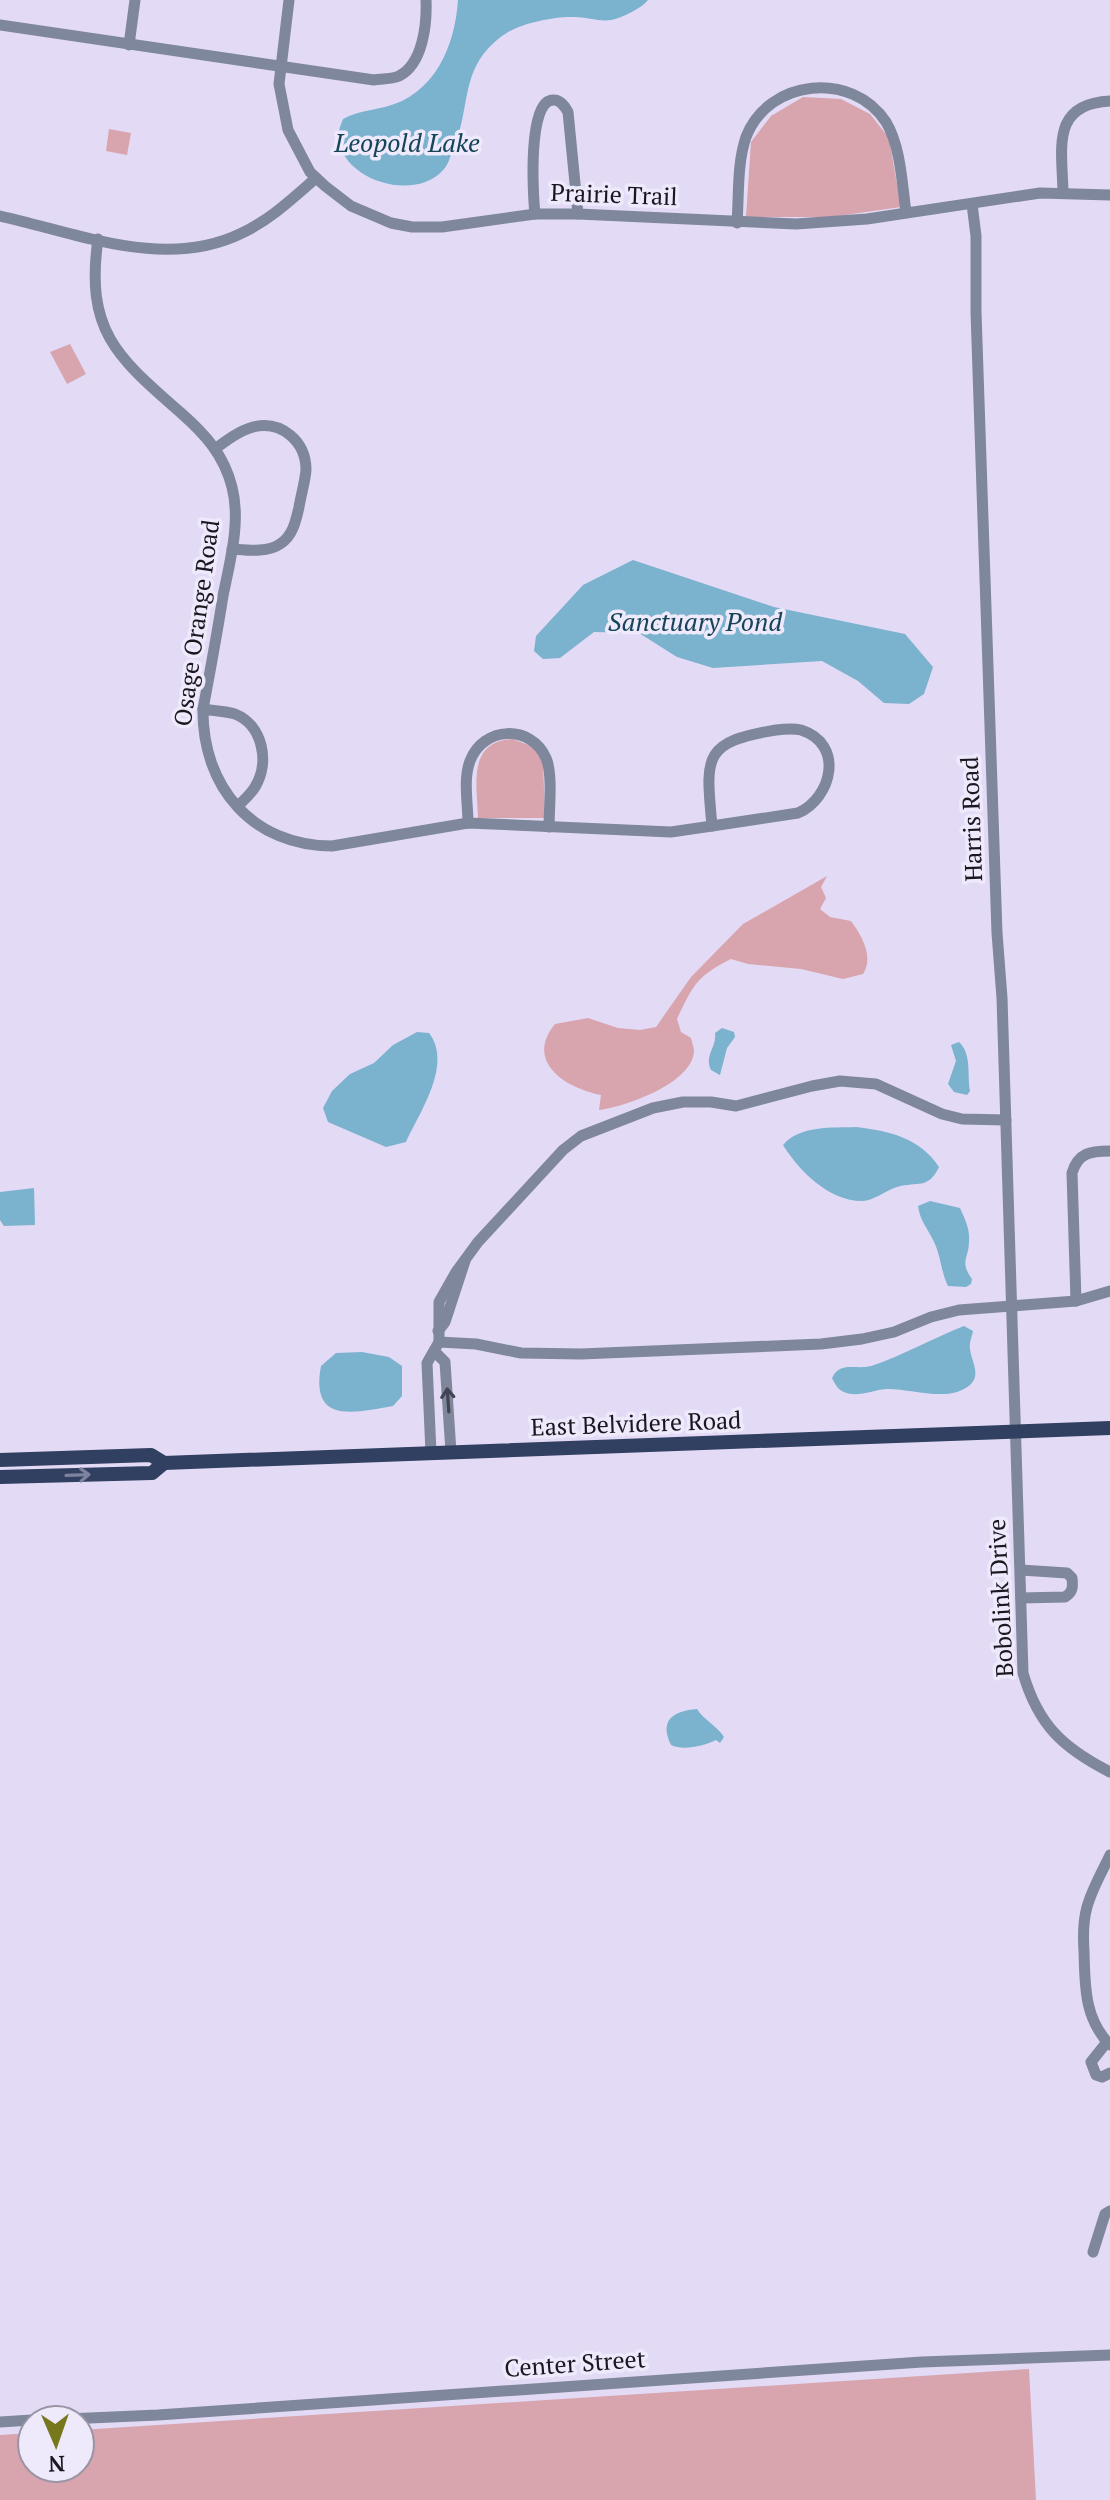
<svg xmlns="http://www.w3.org/2000/svg" width="1110" height="2500" font-family="'PT Serif',serif">
	<style>
		.green { fill: #d8a4ad }
		.water { fill: #7bb2ce }
		.lines { fill: none; stroke-linecap: round; stroke-linejoin: round }
		.minor { stroke: #7e879b; stroke-width: 11 }
		.major { stroke: #313f60; stroke-width: 14 }
		.oneway { stroke: #424452 }
		.oneway2 { stroke: #7d839e }
		.labels { text-anchor: middle; stroke-width: 7; stroke-linejoin: round; paint-order: stroke }
		.street-label { font-size: 24px; fill: #1a1721; stroke: #eee9fb }
		.water-label { font-size: 26px; font-style: italic; fill: #164458; stroke: #eee9fb }
	</style>
	<rect width="100%" height="100%" fill="#e3daf6"/>
	<g class="green">
		<path d="M 803,97 L 841,99 L 870,114 L 889,138 L 901,207 L 831,217 L 746,217 L 751,142 L 771,116 Z"/>
		<path d="M 109,129 L 131,133 L 127,155 L 106,151 Z"/>
		<path d="M 70,344 L 86,374 L 67,384 L 50,352 Z"/>
		<path d="M 513,739 L 533,747 L 543,761 L 545,818 L 478,818 C 477,785 467,741 513,739 Z"/>
		<path d="M 827,876 L 821,887 L 826,898 L 820,909 L 830,917 L 851,921 C 862,936 874,957 863,974 L 843,979 L 801,969 L 748,964 L 731,959 C 697,976 693,985 677,1019 L 681,1032 L 691,1038 C 692,1043 694,1047 694,1051 C 693,1083 625,1107 599,1110 L 601,1095 C 566,1088 524,1062 555,1024 L 588,1018 L 618,1028 L 640,1030 L 656,1027 L 691,977 L 743,924 Z"/>
		<path d="M 1029,2369 L 1036,2500 L 0,2500 L 0,2435 L 32,2433 L 32,2468 L 80,2468 L 80,2430 Z"/>
	</g>
	<g class="water">
		<path d="M 458,0 L 648,0 C 642,8 622,18 611,20 C 600,22 586,17 575,17 C 555,16 521,23 505,34 C 457,67 473,107 452,152 C 450,157 448,165 444,169 C 416,203 342,181 338,137 C 338,132 341,124 343,119 C 359,111 368,111 385,107 C 434,95 455,47 458,0 Z"/>
		<path d="M 633,560 L 774,607 L 905,634 L 933,667 L 924,694 L 909,704 L 884,703 L 858,681 L 822,661 L 713,668 L 677,657 L 639,633 L 594,632 L 560,658 L 543,659 L 534,651 L 536,636 L 583,585 Z"/>
		<path d="M 722,1028 L 734,1032 L 735,1037 L 727,1048 L 720,1075 L 711,1070 C 704,1055 717,1047 715,1033 Z"/>
		<path d="M 417,1032 L 429,1033 C 453,1064 420,1112 406,1142 L 386,1147 L 328,1122 L 323,1108 L 332,1091 L 350,1074 L 374,1063 L 393,1045 Z"/>
		<path d="M 959,1042 C 972,1054 967,1075 970,1091 L 967,1095 L 954,1092 L 948,1084 L 956,1061 L 951,1045 Z"/>
		<path d="M 856,1127 C 890,1131 920,1138 939,1167 C 928,1190 918,1181 897,1187 C 886,1190 874,1201 862,1201 C 829,1201 799,1171 783,1145 C 800,1125 832,1128 856,1127 Z"/>
		<path d="M 34,1188 L 35,1225 L 4,1226 L 0,1220 L 0,1192 Z"/>
		<path d="M 930,1201 L 960,1208 C 965,1219 970,1229 969,1241 C 969,1259 959,1261 972,1279 L 971,1284 L 966,1287 L 948,1286 C 941,1272 941,1256 934,1242 C 928,1229 920,1221 918,1206 Z"/>
		<path d="M 964,1326 L 973,1331 C 972,1337 969,1342 970,1349 C 971,1360 981,1374 971,1384 C 950,1404 911,1388 886,1389 C 873,1390 857,1398 844,1392 C 838,1390 835,1384 832,1378 C 840,1361 855,1370 871,1366 C 902,1356 933,1338 964,1326 Z"/>
		<path d="M 362,1352 L 389,1357 L 402,1366 L 402,1396 L 393,1406 C 353,1413 310,1424 321,1366 L 336,1353 Z"/>
		<path d="M 697,1709 C 704,1720 717,1726 724,1737 L 720,1743 L 716,1740 C 704,1746 683,1751 671,1745 C 659,1720 673,1711 697,1709 Z"/>
	</g>
	<g class="lines">
		<g class="minor">
			<path d="M 289,0 L 279,84 L 288,130 L 310,172 L 325,186 L 351,206 L 391,223 L 412,227 L 442,227 L 535,214 L 578,214 L 796,224 L 867,219 L 1040,193 L 1110,195"/>
			<path d="M 0,25 L 374,80 C 382,79 392,79 399,76 C 423,64 427,24 426,0"/>
			<path d="M 129,45 L 135,0"/>
			<path d="M 1063,192 C 1062,147 1051,104 1110,101"/>
			<path d="M 972,204 L 976,236 L 976,312 L 997,933 L 1002,998 L 1023,1673 C 1038,1725 1063,1748 1110,1772"/>
			<path d="M 535,214 C 533,196 527,98 554,100 C 561,100 565,107 568,112 L 578,214"/>
			<path d="M 0,216 C 78,233 165,271 242,233 C 270,220 293,198 316,178"/>
			<path d="M 737,223 C 739,195 737,163 746,137 C 768,79 852,70 886,122 C 901,147 902,184 906,212"/>
			<path d="M 98,239 C 85,331 117,357 181,413 C 205,434 224,455 232,487 C 241,522 230,561 223,596 C 217,634 210,672 203,709 C 202,787 253,846 332,846 L 468,823 L 671,832 L 712,826"/>
			<path d="M 215,449 C 227,440 239,431 253,427 C 281,420 306,441 306,470 C 305,482 301,495 299,507 C 296,520 293,536 280,544 C 267,553 247,550 232,549"/>
			<path d="M 203,709 C 213,711 225,711 235,714 C 263,725 270,763 255,787 C 251,794 244,800 238,806"/>
			<path d="M 776,730 C 784,729 793,728 801,730 C 845,744 832,798 798,813 L 712,826 C 706,758 701,742 776,730 Z"/>
			<path d="M 468,823 C 468,804 463,779 470,761 C 483,726 531,724 546,758 C 553,774 549,809 549,827"/>
			<path d="M 1076,1301 L 1072,1173 C 1078,1153 1090,1151 1110,1151"/>
			<path d="M 438,1331 L 445,1322 L 465,1261"/>
			<path d="M 439,1342 L 476,1344 L 521,1353 L 581,1354 L 821,1344 L 862,1339 L 894,1332 L 931,1317 L 959,1310 L 1076,1301 L 1110,1291"/>
			<path d="M 434,1351 L 445,1362 L 451,1452"/>
			<path d="M 431,1453 L 427,1363 L 439,1342 L 439,1302 L 456,1272 L 478,1242 L 563,1150 L 581,1136 L 653,1108 L 683,1102 L 711,1102 L 736,1106 L 812,1086 L 840,1081 L 876,1084 L 942,1114 L 962,1119 L 1006,1120"/>
			<path d="M 1021,1598 L 1065,1597 C 1073,1592 1073,1587 1072,1578 L 1067,1573 L 1021,1570"/>
			<path d="M 1110,1855 C 1102,1872 1092,1889 1087,1907 C 1083,1921 1083,1936 1084,1951 C 1085,1986 1084,2018 1110,2045"/>
			<path d="M 1107,2042 L 1091,2062 L 1096,2075 L 1102,2077 L 1110,2073"/>
			<path d="M 1093,2252 L 1105,2214 L 1110,2211"/>
			<path d="M 44,2420 L 158,2415 L 922,2362 L 1110,2355"/>
			<path d="M 0,2422 L 32,2420"/>
		</g>
		<g class="major">
			<path d="M 0,1460 L 151,1455 L 164,1463 L 1110,1428"/>
			<path d="M 0,1477 L 152,1473 L 164,1463"/>
		</g>
	</g>
	<defs><path id="oneway-shaft" d="M-6 0H5M1.5-3L5.5 0L1.5 3" fill="none" stroke-width="1.6" stroke-linecap="round" stroke-linejoin="round" transform="scale(2)"/></defs>
	<use class="oneway" href="#oneway-shaft" transform="translate(448 1400) rotate(-94)"/>
	<use class="oneway2" href="#oneway-shaft" transform="translate(78 1475) rotate(-2)"/>
	<g class="labels">
		<g class="street-label">
			<text transform="translate(614 195) rotate(2)" y="8">Prairie Trail</text>
			<text transform="translate(197 623) rotate(-82)" y="8">Osage Orange Road</text>
			<text transform="translate(972 819) rotate(-92)" y="8">Harris Road</text>
			<text transform="translate(636 1424) rotate(-2)" y="8">East Belvidere Road</text>
			<text transform="translate(1001 1598) rotate(-93)" y="8">Bobolink Drive</text>
			<text transform="translate(575 2364) rotate(-4)" y="8">Center Street</text>
		</g>
		<g class="water-label">
			<text x="407" y="152">Leopold Lake</text>
			<text x="695" y="631">Sanctuary Pond</text>
		</g>
	</g>
	<g transform="translate(56 2444) rotate(178)"><circle r="38" fill="#eee9fb" stroke="#9995a4" stroke-width="2"/>
	<path d="M0-6L14 30L0 20L-14 30Z" fill="#77771e"/>
	<text y="-12" font-size="22" font-weight="bold" text-anchor="middle" fill="#1a1721">N</text>
	</g>
</svg>
